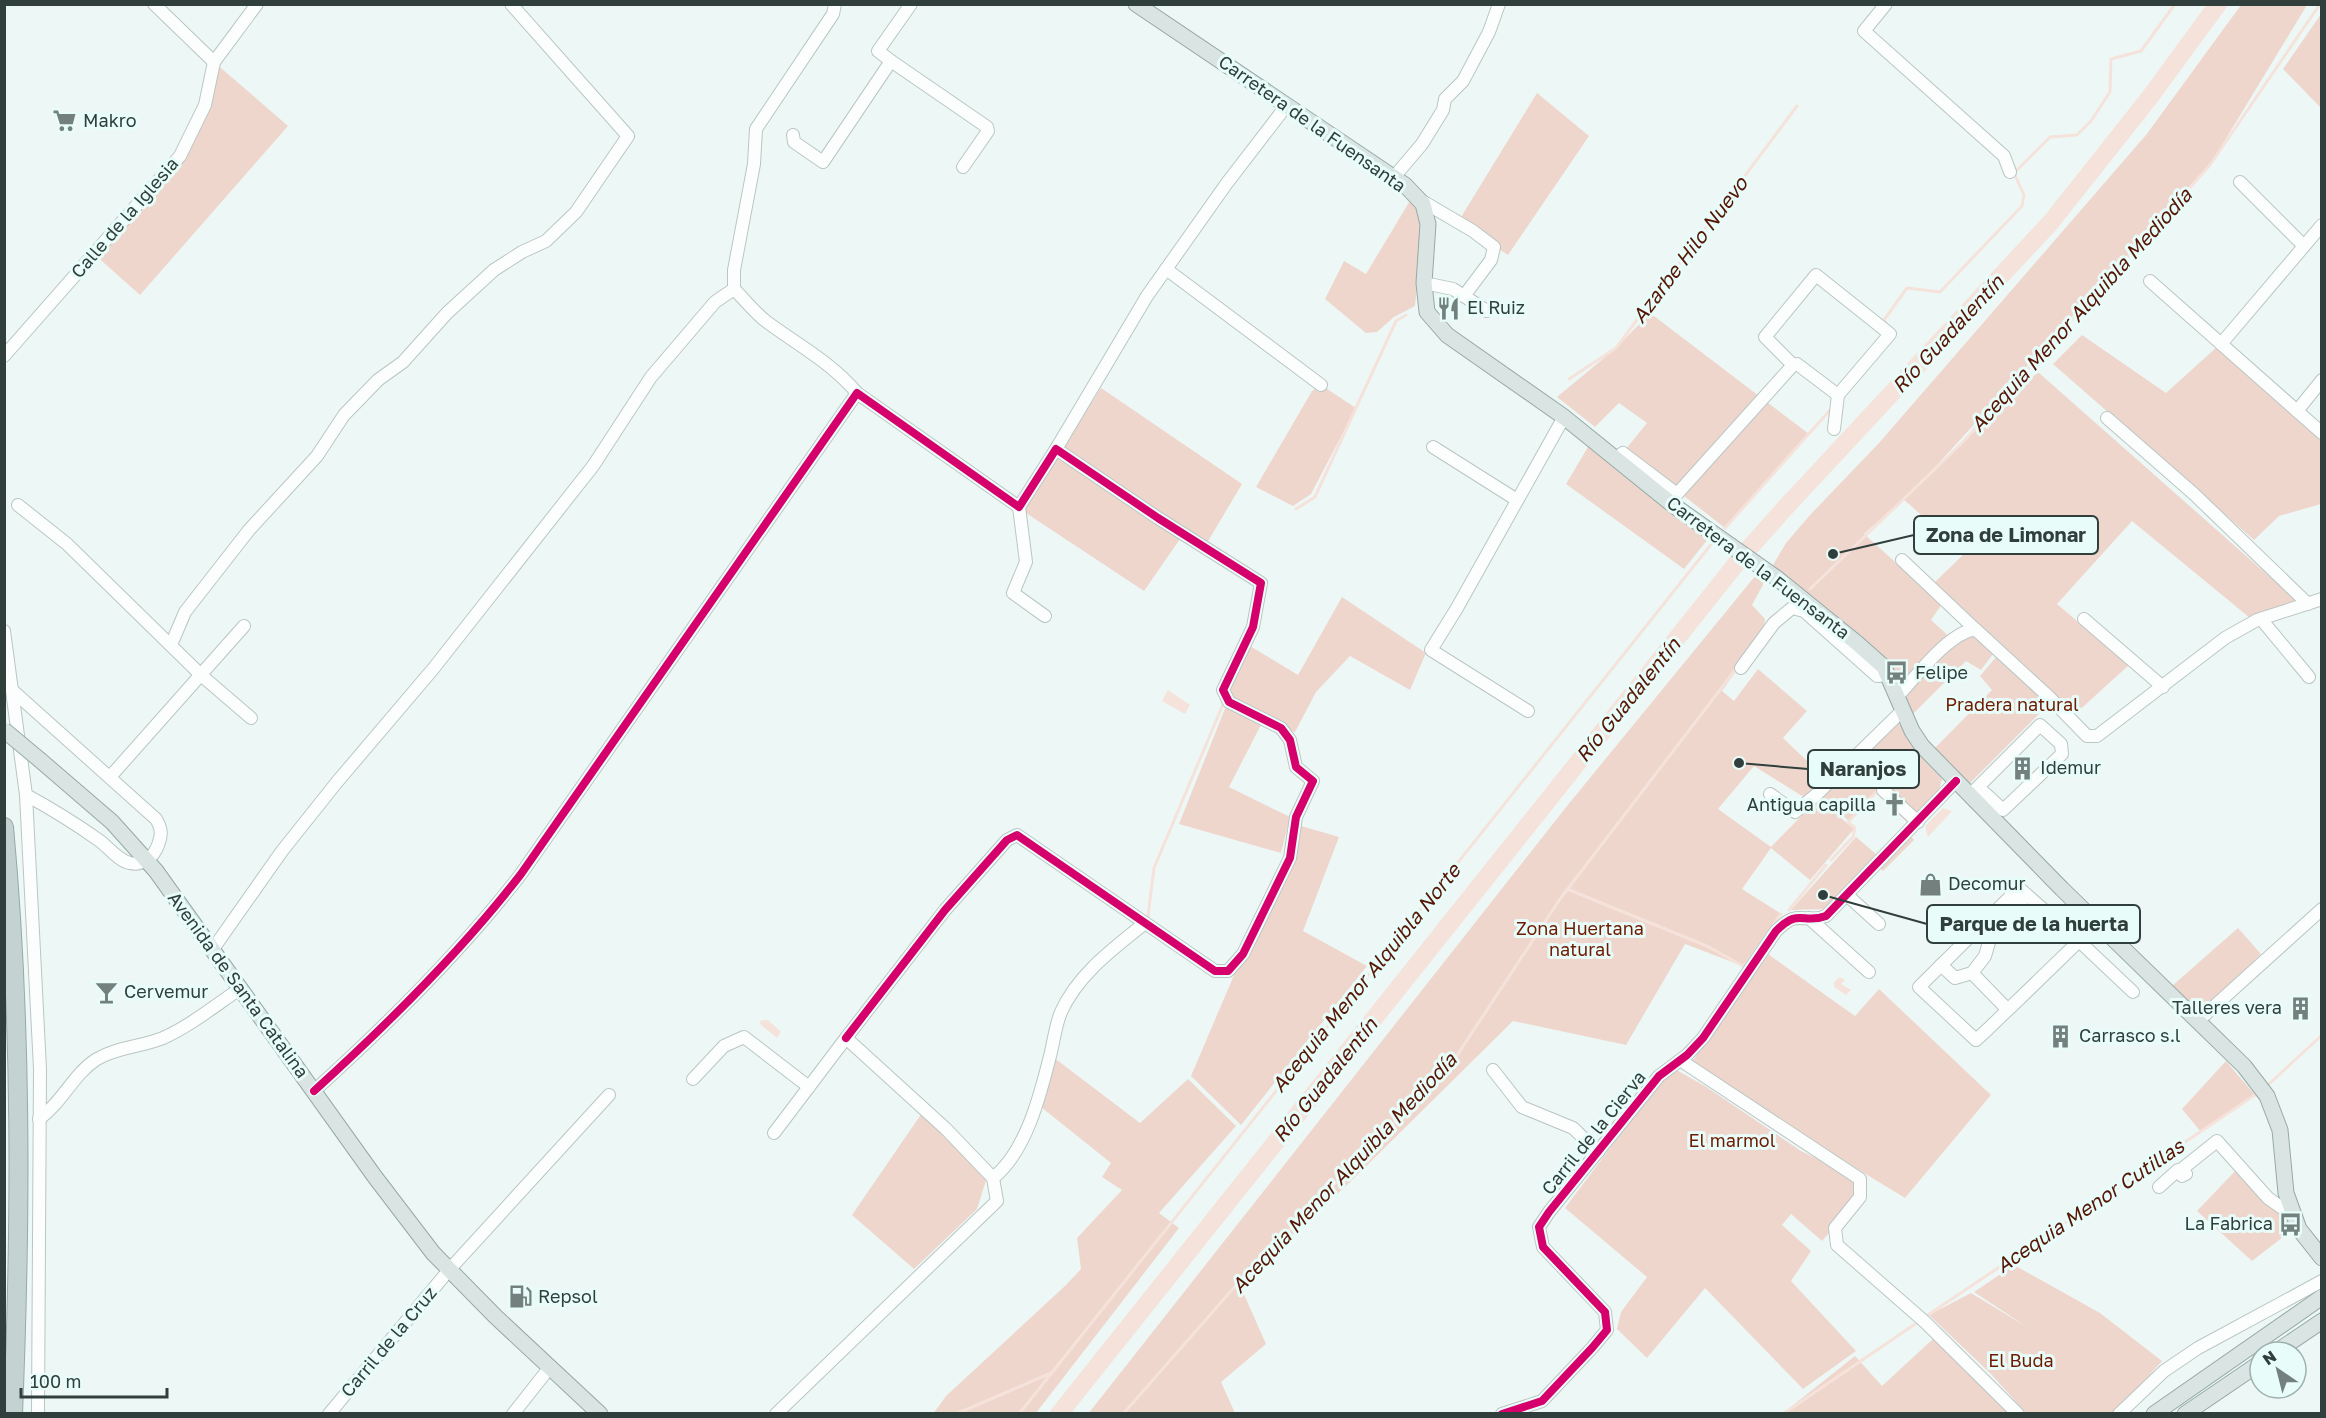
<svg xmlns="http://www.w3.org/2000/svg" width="2326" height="1418" font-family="'Golos Text',sans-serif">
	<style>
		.green { fill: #efd6cd }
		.water { fill: #f5e2db }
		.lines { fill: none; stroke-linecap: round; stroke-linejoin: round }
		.stream { stroke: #f5e2db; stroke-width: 3 }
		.river { stroke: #f5e2db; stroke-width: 18 }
		.minor-casing { stroke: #bac6c3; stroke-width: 14 }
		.major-casing { stroke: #94aaa6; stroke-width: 17 }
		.highway-casing { stroke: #94aaa6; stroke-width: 20 }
		.minor { stroke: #fcfefe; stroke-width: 12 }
		.major { stroke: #dae4e3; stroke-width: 15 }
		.highway { stroke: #c4d3d1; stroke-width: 18 }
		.major-bridge-casing { stroke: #94aaa6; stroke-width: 17; stroke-linecap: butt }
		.major-bridge { stroke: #dae4e3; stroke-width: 15 }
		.cycleway-casing { stroke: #e8fdf9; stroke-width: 11 }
		.cycleway { stroke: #d6006c; stroke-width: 8 }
		.labels { text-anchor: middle; stroke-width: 6; stroke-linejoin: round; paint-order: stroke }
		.poi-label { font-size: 18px; fill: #313f3c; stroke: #e8fdf9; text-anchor: start }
		.street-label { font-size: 18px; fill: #313f3c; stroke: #e8fdf9 }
		.park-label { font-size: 18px; fill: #6f1b02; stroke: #e8fdf9 }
		.water-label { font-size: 20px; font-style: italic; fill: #561605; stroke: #e8fdf9 }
		.leader { fill: none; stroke: #313f3c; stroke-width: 2 }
		.callout-dot { fill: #313f3c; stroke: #e8fdf9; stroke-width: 2 }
		.callout { fill: #e8fdf9; stroke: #313f3c; stroke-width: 2 }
		.callout-label { font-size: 20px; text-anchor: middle; font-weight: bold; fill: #313f3c }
	</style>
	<rect width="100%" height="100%" fill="#edf8f6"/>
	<g class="green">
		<path d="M 2241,5 L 2307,5 L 2210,165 L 1929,474 L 2038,372 L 2296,600 L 2250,618 L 2132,521 L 2057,604 L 2129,665 L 2074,715 L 1934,583 L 1965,553 L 1903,499 L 1864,534 L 1942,604 L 1931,620 L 1952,639 L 1901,685 L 1885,661 L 1773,565 L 1786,543 L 1810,515 L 1879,443 L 2146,135 Z"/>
		<path d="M 2321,14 L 2321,108 L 2283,69 Z"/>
		<path d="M 214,62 L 288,126 L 140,295 L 94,254 L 180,156 L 205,105 Z"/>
		<path d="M 1537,93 L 1589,136 L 1508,255 L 1458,222 Z"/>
		<path d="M 1411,199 L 1421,218 L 1422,240 L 1415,306 L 1394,317 L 1377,332 L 1366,333 L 1325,299 L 1344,261 L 1366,274 Z"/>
		<path d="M 1650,313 L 1809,434 L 1725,528 L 1625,450 L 1647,423 L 1619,403 L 1595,427 L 1557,397 L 1616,348 Z"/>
		<path d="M 2082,335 L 2166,393 L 2218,346 L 2321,438 L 2321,504 L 2279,516 L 2254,540 L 2053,364 Z"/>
		<path d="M 1321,385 L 1356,408 L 1311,494 L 1293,506 L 1256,487 L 1312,391 Z"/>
		<path d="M 1101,388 L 1242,484 L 1207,543 L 1063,448 Z"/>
		<path d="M 1588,447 L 1708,539 L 1684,569 L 1566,484 Z"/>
		<path d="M 1057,458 L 1180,539 L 1144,591 L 1023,511 Z"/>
		<path d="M 1756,575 L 1765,581 L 1752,605 L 1765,619 L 1764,632 L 1722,691 L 1734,701 L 1758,669 L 1807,711 L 1783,738 L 1825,778 L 1810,801 L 1754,766 L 1718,809 L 1771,847 L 1818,799 L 1854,829 L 1810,880 L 1771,848 L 1742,889 L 1780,913 L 1743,966 L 1685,944 L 1626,1045 L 1513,1021 L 1346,1186 L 1239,1283 L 1266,1344 L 1221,1382 L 1235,1413 L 1088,1414 L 1567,806 Z"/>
		<path d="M 1342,597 L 1426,653 L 1410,690 L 1350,656 L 1316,692 L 1295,732 L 1281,728 L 1229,702 L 1223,690 L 1245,643 L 1298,675 Z"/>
		<path d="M 1975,635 L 1993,654 L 1981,670 L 1966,661 L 1913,714 L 1904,697 L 1958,639 Z"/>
		<path d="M 1997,656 L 2049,704 L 1968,785 L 1934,749 L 1992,690 L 1980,676 Z"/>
		<path d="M 1226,706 L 1262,723 L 1229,787 L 1290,817 L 1281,853 L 1179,824 Z"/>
		<path d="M 1896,719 L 1919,755 L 1942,779 L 1939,790 L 1908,823 L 1876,793 L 1849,821 L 1821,797 Z"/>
		<path d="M 1298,825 L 1339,837 L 1303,931 L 1367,966 L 1241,1125 L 1191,1076 Z"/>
		<path d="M 1911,836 L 1914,840 L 1883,871 L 1880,868 Z"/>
		<path d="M 1856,837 L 1877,855 L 1827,909 L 1791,910 Z"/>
		<path d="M 2238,928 L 2261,954 L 2201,1018 L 2172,986 Z"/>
		<path d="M 1768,954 L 1855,1016 L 1879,989 L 1991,1095 L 1905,1198 L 1689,1066 Z"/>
		<path d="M 1053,1057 L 1140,1123 L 1188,1079 L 1236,1126 L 1159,1213 L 1179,1228 L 1036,1413 L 933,1414 L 946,1396 L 1066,1285 L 1081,1269 L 1077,1238 L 1122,1190 L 1102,1177 L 1111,1163 L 1041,1107 Z"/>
		<path d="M 2226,1061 L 2255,1095 L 2201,1132 L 2182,1109 Z"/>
		<path d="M 1671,1067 L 1705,1086 L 1801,1151 L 1860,1179 L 1857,1201 L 1822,1241 L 1791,1214 L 1782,1225 L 1811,1251 L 1791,1281 L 1856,1351 L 1803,1389 L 1705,1288 L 1647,1358 L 1617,1329 L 1621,1312 L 1647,1277 L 1565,1208 Z"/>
		<path d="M 922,1113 L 987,1177 L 977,1209 L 914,1269 L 852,1215 Z"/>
		<path d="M 2237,1169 L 2286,1216 L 2291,1231 L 2252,1261 L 2197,1211 Z"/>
		<path d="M 2014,1265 L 2100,1313 L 2162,1361 L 2115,1413 L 2026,1413 L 1991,1374 L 1929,1315 L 1971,1293 L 2027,1327 L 1974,1292 Z"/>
		<path d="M 1934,1338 L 2011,1414 L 1782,1414 L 1855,1356 L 1882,1386 Z"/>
	</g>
	<g class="water">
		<path d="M 1168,690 L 1190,705 L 1185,714 L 1162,701 Z"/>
		<path d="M 1943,808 L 1952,811 L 1928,837 L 1925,826 Z"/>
		<path d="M 1840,977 L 1845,980 L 1841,984 L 1851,990 L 1846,995 L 1834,987 L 1834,982 Z"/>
		<path d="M 763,1020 L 768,1020 L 781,1032 L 777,1038 L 760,1024 L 760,1021 Z"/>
	</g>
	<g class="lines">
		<g class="stream">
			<path d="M 1887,325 L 1884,320 L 1907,288 L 1940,292 L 2022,206 L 2024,195 L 2014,173 L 2050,137 L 2077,135 L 2091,121 L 2110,92 L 2111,59 L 2141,51 L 2175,4"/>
			<path d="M 1569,379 L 1616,348 L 1797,106"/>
			<path d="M 1296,509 L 1315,497 L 1396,321 L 1406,315"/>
			<path d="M 1725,528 L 1831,409"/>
			<path d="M 1810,589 L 1963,442 L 2210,165 L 2320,4"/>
			<path d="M 1882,786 L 1913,755"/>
			<path d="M 1831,860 L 1853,837 L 1855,828 L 1848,822 L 1879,789"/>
			<path d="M 1567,889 L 1707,946 L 1743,966 L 1750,959"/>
			<path d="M 1789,910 L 1826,865"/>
			<path d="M 1148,916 L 1154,868 L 1224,702"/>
			<path d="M 1771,928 L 1781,914"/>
			<path d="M 2269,1084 L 2322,1035"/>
			<path d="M 1925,1317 L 2255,1095"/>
			<path d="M 956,1414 L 1051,1373"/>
			<path d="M 1019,1414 L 1713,542"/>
			<path d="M 1123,1414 L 1238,1283 L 1452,1063 L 1560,899 L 1736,669"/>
			<path d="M 1783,1414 L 1918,1322"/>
		</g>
		<path class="river" d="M 1059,1414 L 1744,554 L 1785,508 L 2051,222 L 2150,97 L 2218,4"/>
		<defs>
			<g id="minor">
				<path d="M 154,4 L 214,62"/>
				<path d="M 835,4 L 833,14 L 756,129 L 754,164 L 734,270 L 734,289 C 745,300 755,313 767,322 C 798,345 832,363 857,393"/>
				<path d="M 1886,4 L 1864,31 L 2004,156 L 2010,172"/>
				<path d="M 891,61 L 987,127 L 988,131 L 963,167"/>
				<path d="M 793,135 L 794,142 L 823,162 L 891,61 L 878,51 L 911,4"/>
				<path d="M 1394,177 L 1422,144 L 1443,110 L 1445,99 L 1463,81 L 1489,32 L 1499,4"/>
				<path d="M 2240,182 L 2304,246"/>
				<path d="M 1417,198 L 1473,231 L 1494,247 L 1491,260 L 1464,296"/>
				<path d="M 1166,269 L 1321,385"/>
				<path d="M 2150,281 L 2322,433"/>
				<path d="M 1424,283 L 1453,289 L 1487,311"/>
				<path d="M 2221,344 L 2322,225"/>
				<path d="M 4,356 L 180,156 L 205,105 L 214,62 L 257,4"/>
				<path d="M 1793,365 L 1765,337 L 1816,275 L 1890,334 L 1838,395"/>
				<path d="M 2297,411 L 2322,380"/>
				<path d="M 2107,418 L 2194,494 L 2308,604"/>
				<path d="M 1433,447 L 1517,500"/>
				<path d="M 1056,449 L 1147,296 L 1227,183 L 1287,105"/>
				<path d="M 1616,458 L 1623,453 L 1677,494 L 1793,365 L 1797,364 L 1838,395 L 1834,429"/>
				<path d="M 18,505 L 67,544 L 201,675 L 251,718"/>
				<path d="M 1019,507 L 1026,562 L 1013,593 L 1045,616"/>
				<path d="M 1902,560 L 1975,629"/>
				<path d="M 2084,619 L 2163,687"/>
				<path d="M 2261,619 L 2309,677"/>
				<path d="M 4,631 L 26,795 L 40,1069 L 38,1414"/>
				<path d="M 171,645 L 185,612 L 249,530 L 317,456 L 344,415 L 378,380 L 403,362 L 447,313 L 494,270 L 522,252 L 546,241 L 576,212 L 628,136 L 511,4"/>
				<path d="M 1741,668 L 1774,623 L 1792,608 L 1804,611 L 1877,676 L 1888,675"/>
				<path d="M 13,691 L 156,819 C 162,829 162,835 158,845 C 154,857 142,866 130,863 C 119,861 109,848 100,841 C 76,824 52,809 26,795"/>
				<path d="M 1897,697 C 1917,676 1947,634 1975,629 L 2049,697 L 2087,736 L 2097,736 L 2225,638 L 2257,620 L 2322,599"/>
				<path d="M 1528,711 L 1431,650 L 1457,608 L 1564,417"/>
				<path d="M 110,777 L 244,626"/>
				<path d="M 1883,790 L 1918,822"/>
				<path d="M 1770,794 L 1795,812 L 1816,795 L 1903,710"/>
				<path d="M 1970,794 L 1978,787 L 2040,725 L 2061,744 L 2062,754 L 2003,810 L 1978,787"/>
				<path d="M 2027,895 L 2019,888 L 1919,987 L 1976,1040 L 1988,1029 L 2079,941 L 2027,895 L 1992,932 L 1985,956 L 1972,973 L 2008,1010 L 2079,941 L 2133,992"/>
				<path d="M 1848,896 L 1879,924"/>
				<path d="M 1809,918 L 1869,972"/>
				<path d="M 2079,941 L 2098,923"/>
				<path d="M 213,949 L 282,851 L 337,782 L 433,669 L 593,466 L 651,377 L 715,302 L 734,289"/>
				<path d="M 1941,965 L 1955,978 L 1972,973"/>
				<path d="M 2198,1021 L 2322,909"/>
				<path d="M 1680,1060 L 1860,1179 L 1860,1197 L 1835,1228 L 1837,1245 L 1925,1322 L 2018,1414"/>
				<path d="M 1493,1070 L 1522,1107 L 1573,1128 L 1598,1152"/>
				<path d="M 693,1079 L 724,1046 L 744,1037 L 809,1087"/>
				<path d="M 314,1091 C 388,1024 460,953 521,874 L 857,393 L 1019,507 L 1056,449 L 1158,518 L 1261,583 L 1253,627 L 1223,690 L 1229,702 L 1281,728 L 1290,740 L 1296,767 L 1313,781 L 1296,817 L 1290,858 L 1243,954 L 1228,971 L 1215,971 L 1017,835 L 1007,840 L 945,910 L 846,1038"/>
				<path d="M 39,1119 C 63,1102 73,1074 97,1059 C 117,1047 141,1047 163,1038 C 190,1026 216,1005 241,988"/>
				<path d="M 774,1133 L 846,1038 L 946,1129 L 993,1178 L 997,1201 L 776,1414"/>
				<path d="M 993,1178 C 1027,1151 1041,1092 1051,1052 C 1054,1039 1056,1024 1061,1012 C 1078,974 1114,948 1145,923"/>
				<path d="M 2159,1187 L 2178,1170 L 2182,1176 L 2186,1174 L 2182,1169 L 2217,1141 L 2268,1198 L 2295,1217"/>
				<path d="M 329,1414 L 449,1270 L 609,1095"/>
				<path d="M 513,1414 L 550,1367"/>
				<path d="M 1502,1414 L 1542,1401 L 1592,1348 L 1607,1330 L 1605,1312 L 1543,1247 L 1539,1227 L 1549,1212 L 1659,1076 L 1687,1055 L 1703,1038 L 1776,931 C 1800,907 1802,925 1826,916 L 1956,781"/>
				<path d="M 2119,1414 L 2164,1371 L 2198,1348 L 2322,1281"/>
			</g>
			<g id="major">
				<path d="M 1136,4 L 1405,185 L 1423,204 L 1428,224 L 1424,283 L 1427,312 L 1447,335 L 1564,417 L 1673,505 L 1778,579 L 1857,643 L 1884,667 L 1912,731 L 1922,746 L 2062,889 L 2244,1066 L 2267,1096 L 2280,1130 L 2286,1193 L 2299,1229 L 2322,1258"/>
				<path d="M 40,760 L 112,822 L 156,871 L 375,1177 L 433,1253 L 496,1317 L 600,1414"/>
				<path d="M 2276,1352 L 2322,1321"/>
				<path d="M 2154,1414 L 2322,1297"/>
				<path d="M 2185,1414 L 2260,1363"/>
			</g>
			<path id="highway" d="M 4,827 C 22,1022 21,1218 13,1414"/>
		</defs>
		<use href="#minor" class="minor-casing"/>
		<use href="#major" class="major-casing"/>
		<use href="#highway" class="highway-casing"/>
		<use href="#minor" class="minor"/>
		<use href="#major" class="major"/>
		<use href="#highway" class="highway"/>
		<defs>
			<path id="major-bridge" d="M 4,730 L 40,760"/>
		</defs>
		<use href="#major-bridge" class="major-bridge-casing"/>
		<use href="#major-bridge" class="major-bridge"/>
		<defs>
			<g id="cycleway">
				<path d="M 314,1091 C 388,1024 460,953 521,874 L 857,393 L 1019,507 L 1056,449 L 1158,518 L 1261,583 L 1253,627 L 1223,690 L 1229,702 L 1281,728 L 1290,740 L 1296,767 L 1313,781 L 1296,817 L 1290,858 L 1243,954 L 1228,971 L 1215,971 L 1017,835 L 1007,840 L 945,910 L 846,1038"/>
				<path d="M 1502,1414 L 1542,1401 L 1592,1348 L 1607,1330 L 1605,1312 L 1543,1247 L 1539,1227 L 1549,1212 L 1659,1076 L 1687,1055 L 1703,1038 L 1776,931 C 1800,907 1802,925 1826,916 L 1956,781"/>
			</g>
		</defs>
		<use href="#cycleway" class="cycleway-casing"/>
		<use href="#cycleway" class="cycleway"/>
	</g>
	<defs>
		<symbol id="supermarket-bare" viewBox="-9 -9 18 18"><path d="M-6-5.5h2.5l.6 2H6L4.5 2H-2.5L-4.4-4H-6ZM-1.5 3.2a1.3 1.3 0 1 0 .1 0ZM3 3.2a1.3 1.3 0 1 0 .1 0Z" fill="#73807d" stroke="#e8fdf9" stroke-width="2.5" paint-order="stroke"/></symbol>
		<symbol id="restaurant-bare" viewBox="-9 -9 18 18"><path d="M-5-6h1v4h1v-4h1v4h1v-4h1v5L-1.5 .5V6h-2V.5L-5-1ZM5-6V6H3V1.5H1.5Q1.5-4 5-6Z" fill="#73807d" stroke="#e8fdf9" stroke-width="2.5" paint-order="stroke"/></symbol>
		<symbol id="bus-bare" viewBox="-9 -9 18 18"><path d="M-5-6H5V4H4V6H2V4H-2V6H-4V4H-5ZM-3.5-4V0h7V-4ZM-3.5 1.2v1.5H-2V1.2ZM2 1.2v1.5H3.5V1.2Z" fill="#73807d" stroke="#e8fdf9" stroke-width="2.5" paint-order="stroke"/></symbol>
		<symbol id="building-bare" viewBox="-9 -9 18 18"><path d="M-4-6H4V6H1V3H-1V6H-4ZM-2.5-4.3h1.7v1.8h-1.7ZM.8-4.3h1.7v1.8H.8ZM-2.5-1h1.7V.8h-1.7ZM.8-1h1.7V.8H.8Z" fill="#73807d" stroke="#e8fdf9" stroke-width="2.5" paint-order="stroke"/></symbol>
		<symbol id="church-bare" viewBox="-9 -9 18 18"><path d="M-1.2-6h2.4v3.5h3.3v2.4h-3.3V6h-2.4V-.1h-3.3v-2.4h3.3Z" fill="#73807d" stroke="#e8fdf9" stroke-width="2.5" paint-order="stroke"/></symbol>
		<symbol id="shop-bare" viewBox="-9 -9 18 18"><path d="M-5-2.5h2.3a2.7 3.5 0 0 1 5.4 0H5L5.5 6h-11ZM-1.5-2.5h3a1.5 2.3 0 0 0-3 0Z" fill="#73807d" stroke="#e8fdf9" stroke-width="2.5" paint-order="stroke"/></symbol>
		<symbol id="bar-bare" viewBox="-9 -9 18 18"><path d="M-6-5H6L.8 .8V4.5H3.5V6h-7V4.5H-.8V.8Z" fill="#73807d" stroke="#e8fdf9" stroke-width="2.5" paint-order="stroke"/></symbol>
		<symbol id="fuel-bare" viewBox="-9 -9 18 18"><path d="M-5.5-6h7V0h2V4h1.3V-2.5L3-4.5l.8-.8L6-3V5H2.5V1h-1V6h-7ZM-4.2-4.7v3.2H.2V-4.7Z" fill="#73807d" stroke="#e8fdf9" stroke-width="2.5" paint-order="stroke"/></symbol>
	</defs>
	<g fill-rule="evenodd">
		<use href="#supermarket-bare" x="48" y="104" width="33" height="33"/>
		<use href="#restaurant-bare" x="1432" y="292" width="33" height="33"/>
		<use href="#bus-bare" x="1880" y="656" width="33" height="33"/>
		<use href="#building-bare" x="2006" y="752" width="33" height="33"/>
		<use href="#church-bare" x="1878" y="788" width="33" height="33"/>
		<use href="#shop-bare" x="1914" y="868" width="33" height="33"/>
		<use href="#bar-bare" x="90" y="976" width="33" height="33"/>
		<use href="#building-bare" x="2284" y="992" width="33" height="33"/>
		<use href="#building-bare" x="2044" y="1020" width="33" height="33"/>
		<use href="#bus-bare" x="2274" y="1208" width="33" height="33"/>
		<use href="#fuel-bare" x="504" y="1280" width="33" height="33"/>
	</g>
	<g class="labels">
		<g class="poi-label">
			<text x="83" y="127">Makro</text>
			<text x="1467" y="314">El Ruiz</text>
			<text x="1915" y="679">Felipe</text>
			<text x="2040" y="774">Idemur</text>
			<text x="1876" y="811" text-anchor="end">Antigua capilla</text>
			<text x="1948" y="890">Decomur</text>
			<text x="124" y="998">Cervemur</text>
			<text x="2282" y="1014" text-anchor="end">Talleres vera</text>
			<text x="2079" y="1042">Carrasco s.l</text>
			<text x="2273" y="1230" text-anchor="end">La Fabrica</text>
			<text x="538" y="1303">Repsol</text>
		</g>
		<g class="street-label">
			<text transform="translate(1312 124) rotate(35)" y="6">Carretera de la Fuensanta</text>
			<text transform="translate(125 218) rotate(-49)" y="6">Calle de la Iglesia</text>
			<text transform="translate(1758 568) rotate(37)" y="6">Carretera de la Fuensanta</text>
			<text transform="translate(238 985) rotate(54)" y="6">Avenida de Santa Catalina</text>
			<text transform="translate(1594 1133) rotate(-51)" y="6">Carril de la Cierva</text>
			<text transform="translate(389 1342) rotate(-50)" y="6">Carril de la Cruz</text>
		</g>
		<g class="park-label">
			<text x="2012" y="711">Pradera natural</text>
			<text x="1580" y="935">Zona Huertana<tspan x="1580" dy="21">natural</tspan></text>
			<text x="1732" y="1147">El marmol</text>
			<text x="2021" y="1367">El Buda</text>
		</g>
		<g class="water-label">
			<text transform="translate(1690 250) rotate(-53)" y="7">Azarbe Hilo Nuevo</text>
			<text transform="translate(2081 310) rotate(-48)" y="7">Acequia Menor Alquibla Mediodía</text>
			<text transform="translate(1948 334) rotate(-47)" y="7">Río Guadalentín</text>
			<text transform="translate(1628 700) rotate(-51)" y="7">Río Guadalentín</text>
			<text transform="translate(1366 978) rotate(-51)" y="7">Acequia Menor Alquibla Norte</text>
			<text transform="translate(1325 1080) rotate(-51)" y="7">Río Guadalentín</text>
			<text transform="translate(1344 1173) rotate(-47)" y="7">Acequia Menor Alquibla Mediodía</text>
			<text transform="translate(2090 1206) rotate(-34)" y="7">Acequia Menor Cutillas</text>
		</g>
	</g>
	<path class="leader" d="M1833 554L1914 535M1739 763L1808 769M1823 895L1927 924"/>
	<g class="callout-dot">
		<circle cx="1833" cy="554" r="6"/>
		<circle cx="1739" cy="763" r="6"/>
		<circle cx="1823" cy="895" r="6"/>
	</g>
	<g class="callout">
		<rect x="1914" y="516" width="184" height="38" rx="6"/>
		<rect x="1808" y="750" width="111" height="38" rx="6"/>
		<rect x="1927" y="905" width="213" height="38" rx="6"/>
	</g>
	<g class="callout-label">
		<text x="2006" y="542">Zona de Limonar</text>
		<text x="1863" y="776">Naranjos</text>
		<text x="2034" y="931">Parque de la huerta</text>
	</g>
	<rect width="2326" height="1418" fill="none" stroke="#313f3c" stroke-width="12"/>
	<g transform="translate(2278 1370) rotate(325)"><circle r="28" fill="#e8fdf9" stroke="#9fb1ad" stroke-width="1.5"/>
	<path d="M0-4.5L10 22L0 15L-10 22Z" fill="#73807d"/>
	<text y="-9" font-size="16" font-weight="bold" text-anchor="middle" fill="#313f3c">N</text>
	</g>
	<path d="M21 1388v9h146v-9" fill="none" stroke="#313f3c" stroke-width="3"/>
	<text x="30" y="1388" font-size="18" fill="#313f3c" stroke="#e8fdf9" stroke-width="4.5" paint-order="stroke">100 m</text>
</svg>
